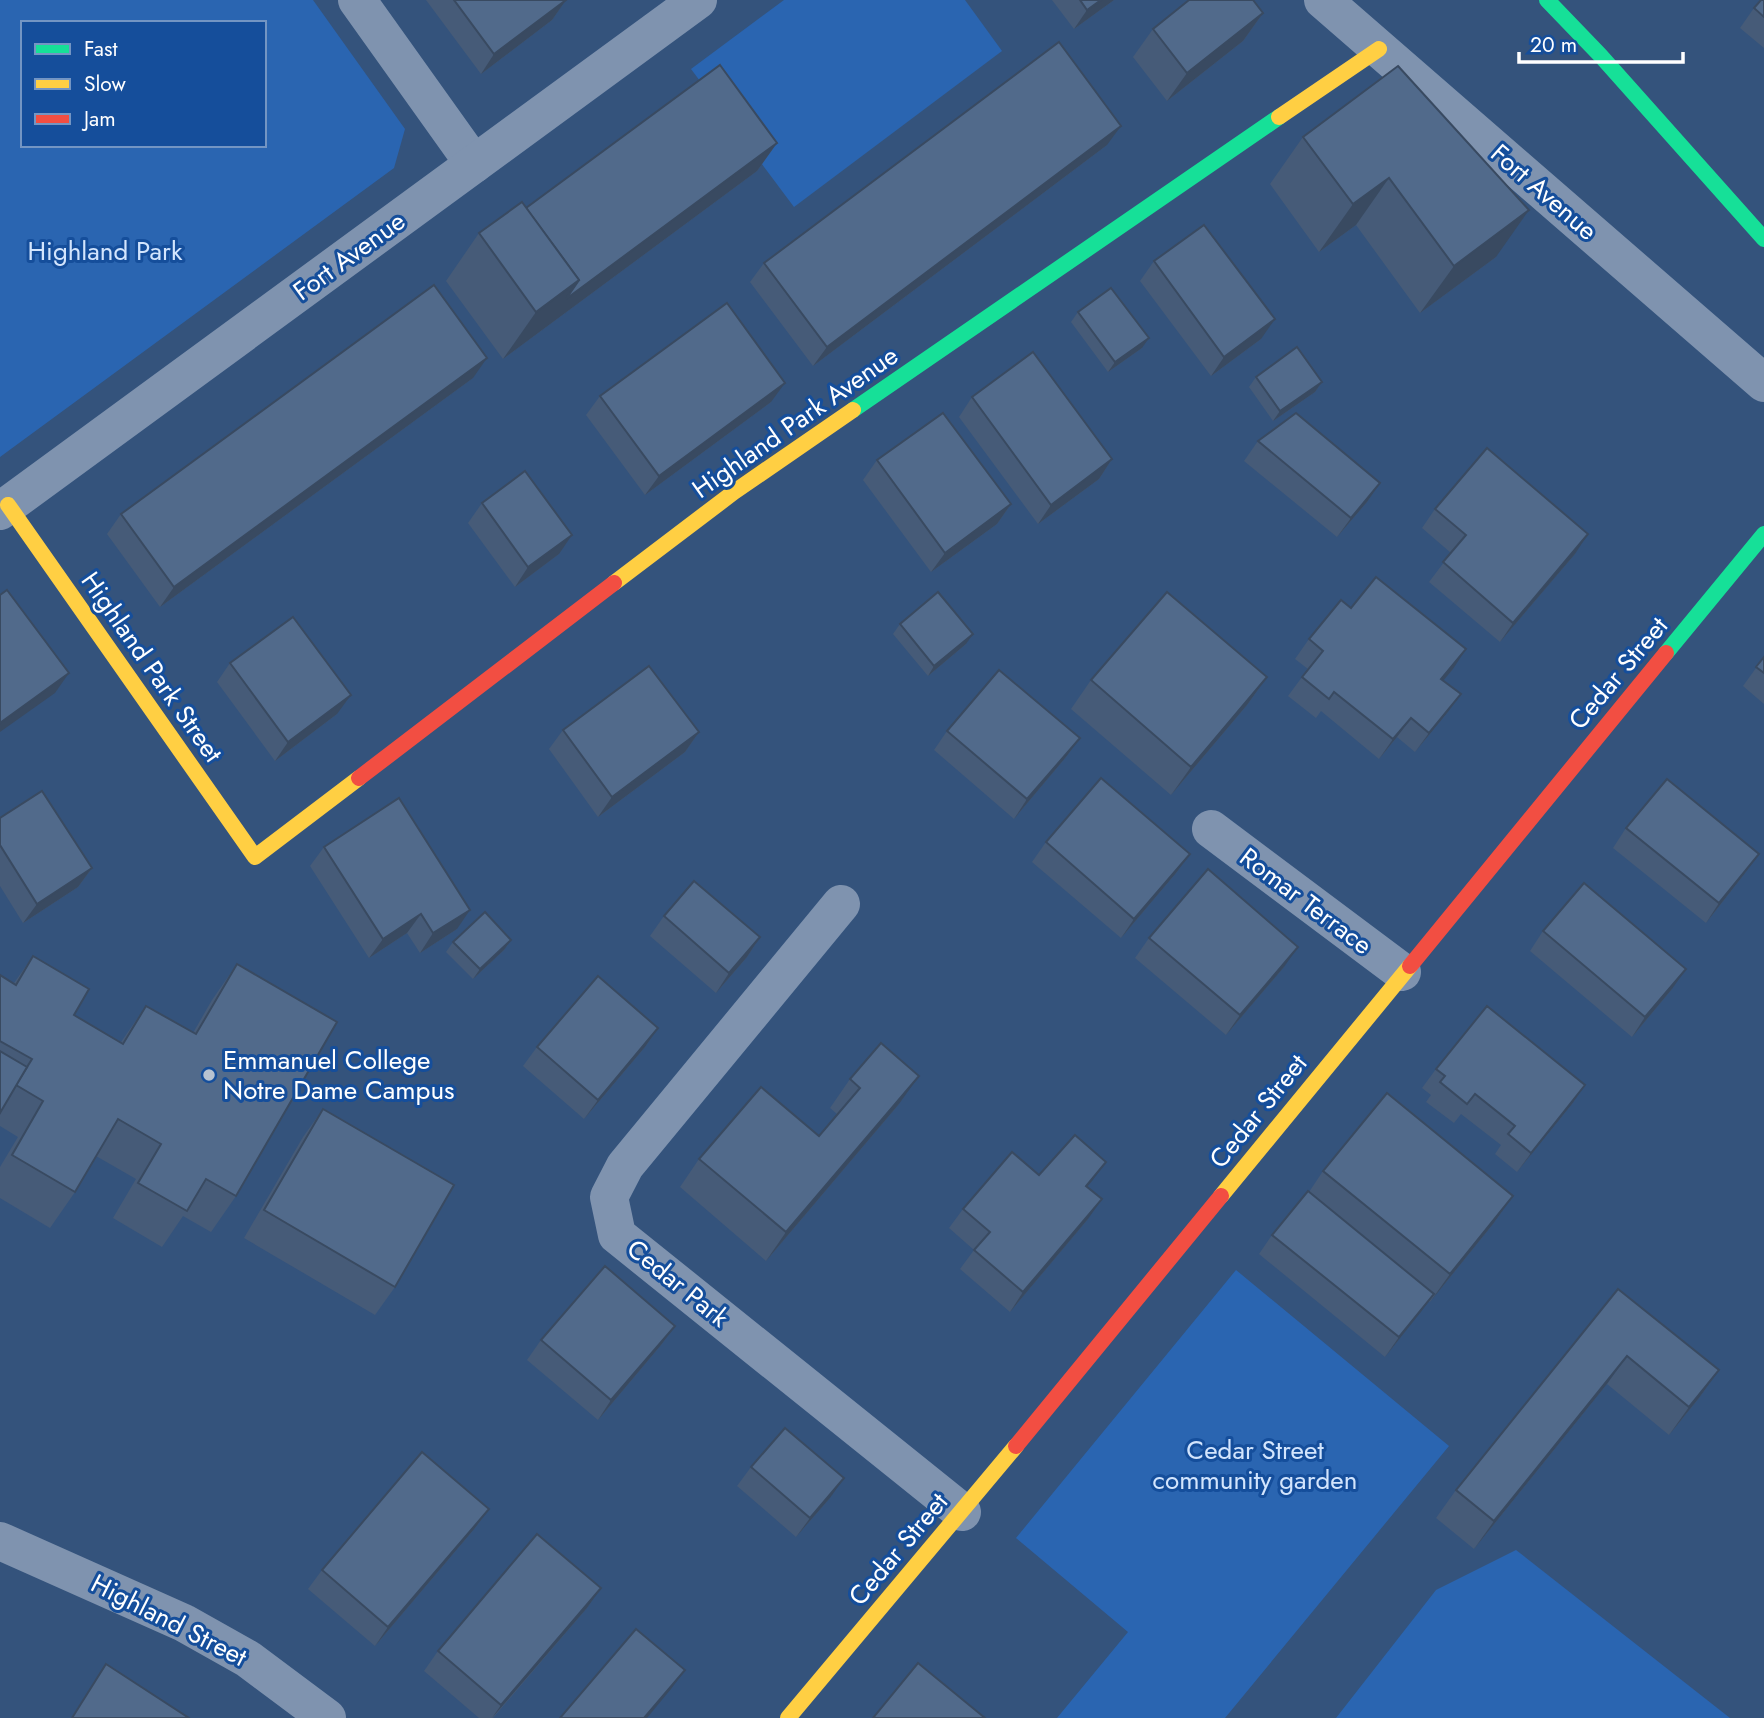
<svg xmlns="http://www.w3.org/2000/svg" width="1764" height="1718" font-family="Jost,sans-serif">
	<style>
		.green { fill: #2a65b1; fill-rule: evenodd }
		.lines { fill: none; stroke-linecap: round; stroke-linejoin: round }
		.street { stroke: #7f93af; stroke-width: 38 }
		.fast { stroke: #16e098; stroke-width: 16 }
		.slow { stroke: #ffcf43; stroke-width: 16 }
		.jam { stroke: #f24e42; stroke-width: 16 }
		.wall { fill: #465b78 }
		.shaded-wall { fill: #394a61 }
		.building { fill: #516a8b; stroke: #394a61; stroke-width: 2 }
		.poi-dot { fill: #b8c3d1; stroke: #154e9b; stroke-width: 2.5 }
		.labels { text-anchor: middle; stroke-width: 6; stroke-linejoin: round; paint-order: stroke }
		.street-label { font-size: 26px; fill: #fff; stroke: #154e9b }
		.park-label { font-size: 26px; fill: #d3e5fd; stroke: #154e9b }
		.poi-label { font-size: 26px; fill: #fff; stroke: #154e9b; text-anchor: start }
	</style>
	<rect width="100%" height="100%" fill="#34537c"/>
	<g class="green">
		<path d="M 0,0 L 313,0 L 405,129 L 394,168 L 0,457 ZM 23,23 L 264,23 L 264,145 L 23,145 Z"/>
		<path d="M 784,0 L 965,0 L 1002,51 L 794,207 L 691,69 Z"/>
		<path d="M 1236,1270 L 1449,1446 L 1225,1718 L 1057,1718 L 1128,1632 L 1016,1538 Z"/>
		<path d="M 1516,1550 L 1730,1718 L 1336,1718 L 1436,1590 Z"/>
	</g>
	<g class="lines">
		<g class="street">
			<path d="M 357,0 L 474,164"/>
			<path d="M 1323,0 L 1764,383"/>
			<path d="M 0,511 L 698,0"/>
			<path d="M 1211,829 L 1402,972"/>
			<path d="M 841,904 L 625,1166 L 609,1197 L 617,1235 L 962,1512"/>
			<path d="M 0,1541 L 184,1623 L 248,1659 L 327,1718"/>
		</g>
		<g class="fast">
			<path d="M 1547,0 L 1600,55 L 1764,239"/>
			<path d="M 853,410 L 1279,117"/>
			<path d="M 1666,653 L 1764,534"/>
		</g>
		<g class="slow">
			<path d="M 1279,117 L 1379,49"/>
			<path d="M 8,505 L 255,857 L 359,778"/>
			<path d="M 614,583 L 734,492 L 853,410"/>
			<path d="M 1221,1196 L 1410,966"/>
			<path d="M 788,1718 L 1016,1446"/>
		</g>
		<g class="jam">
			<path d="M 359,778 L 614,583"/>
			<path d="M 1410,966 L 1666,653"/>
			<path d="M 1016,1446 L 1221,1196"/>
		</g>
	</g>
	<g class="wall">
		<path d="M 426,0 L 566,0 L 552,20 L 481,74 Z"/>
		<path d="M 1052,0 L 1114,0 L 1074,29 Z"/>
		<path d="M 1764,0 L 1764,48 L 1740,28 L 1754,8 Z"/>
		<path d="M 1263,13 L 1243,41 L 1167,101 L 1133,57 L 1153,29 Z"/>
		<path d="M 1398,66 L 1496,257 L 1420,313 L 1356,225 L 1319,252 L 1270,184 L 1303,137 Z"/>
		<path d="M 777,143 L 757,171 L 503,359 L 446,281 L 479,233 L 526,208 Z"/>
		<path d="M 1107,145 L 813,366 L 750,282 L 764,263 Z"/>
		<path d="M 1154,261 L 1261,339 L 1211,376 L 1140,281 Z"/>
		<path d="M 1078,312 L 1142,348 L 1108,372 L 1071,322 Z"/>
		<path d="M 1256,377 L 1322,382 L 1315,392 L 1273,421 L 1249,387 Z"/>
		<path d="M 473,378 L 160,607 L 107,534 L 121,514 Z"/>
		<path d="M 600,396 L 771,402 L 645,495 L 586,415 Z"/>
		<path d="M 972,397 L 1112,459 L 1099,479 L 1038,524 L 959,417 Z"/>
		<path d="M 1258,441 L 1380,483 L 1367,502 L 1337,537 L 1244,461 Z"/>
		<path d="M 877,460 L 1011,504 L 997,524 L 931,572 L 863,480 Z"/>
		<path d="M 482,503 L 559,554 L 515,587 L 468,523 Z"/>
		<path d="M 1435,509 L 1575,554 L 1500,642 L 1429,582 L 1451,553 L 1422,528 Z"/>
		<path d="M 1351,608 L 1453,669 L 1443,680 L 1461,694 L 1447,713 L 1415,752 L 1397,737 L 1379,759 L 1321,711 L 1316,718 L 1288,696 L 1308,669 L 1295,659 L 1309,639 Z"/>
		<path d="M 900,624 L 966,644 L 928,676 L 893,634 Z"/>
		<path d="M 1764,657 L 1764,704 L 1743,686 Z"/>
		<path d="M 230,663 L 337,714 L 275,761 L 217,682 Z"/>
		<path d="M 1267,677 L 1247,705 L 1171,795 L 1071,709 L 1091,680 Z"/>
		<path d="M 563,730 L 699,732 L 685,752 L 598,817 L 549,749 Z"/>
		<path d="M 947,731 L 1080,738 L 1066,757 L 1014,819 L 934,750 Z"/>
		<path d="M 0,818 L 92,868 L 78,887 L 23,923 L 0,886 Z"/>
		<path d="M 1626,828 L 1759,854 L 1745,873 L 1706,923 L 1613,848 Z"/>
		<path d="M 1046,842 L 1190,854 L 1176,873 L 1121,938 L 1032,862 Z"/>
		<path d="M 324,847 L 457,929 L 420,953 L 407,933 L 369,958 L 310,866 Z"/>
		<path d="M 664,916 L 760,937 L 747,957 L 716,993 L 650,936 Z"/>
		<path d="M 1543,931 L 1672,989 L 1632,1037 L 1530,951 Z"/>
		<path d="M 1149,938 L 1284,967 L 1226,1035 L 1135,958 Z"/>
		<path d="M 511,940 L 504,950 L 473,979 L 446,952 L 453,942 Z"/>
		<path d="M 33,956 L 74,1015 L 121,1042 L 146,1006 L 193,1033 L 212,1000 L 237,964 L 236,1196 L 211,1232 L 183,1216 L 162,1247 L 113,1218 L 136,1179 L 96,1156 L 75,1192 L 50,1228 L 0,1198 L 0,1167 L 18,1137 L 0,1126 L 0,975 L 14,983 Z"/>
		<path d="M 658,1028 L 645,1047 L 584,1119 L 523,1066 L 537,1047 Z"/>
		<path d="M 1436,1069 L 1585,1085 L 1572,1104 L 1517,1172 L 1495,1154 L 1501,1145 L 1461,1114 L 1454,1123 L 1426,1102 L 1431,1095 L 1422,1088 Z"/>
		<path d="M 850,1079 L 899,1104 L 766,1261 L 680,1187 L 699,1159 L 819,1136 L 837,1114 L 830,1108 Z"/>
		<path d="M 323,1109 L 395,1287 L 375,1315 L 244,1238 L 303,1137 Z"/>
		<path d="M 1106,1162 L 1087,1187 L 1088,1219 L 1010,1312 L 960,1269 L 974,1250 L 949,1228 L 963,1209 L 1039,1175 Z"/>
		<path d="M 1323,1171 L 1513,1196 L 1493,1224 L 1430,1302 L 1429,1301 L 1385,1357 L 1259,1254 L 1272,1235 L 1309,1192 Z"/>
		<path d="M 1618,1289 L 1719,1370 L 1699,1398 L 1669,1435 L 1607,1384 L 1474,1549 L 1436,1518 L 1456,1490 Z"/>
		<path d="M 675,1326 L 661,1345 L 598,1420 L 527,1360 L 541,1340 Z"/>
		<path d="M 751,1467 L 830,1498 L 796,1537 L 737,1486 Z"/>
		<path d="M 489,1509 L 475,1528 L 375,1646 L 308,1589 L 322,1570 Z"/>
		<path d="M 601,1588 L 587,1608 L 493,1718 L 479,1718 L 424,1671 L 438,1651 Z"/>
		<path d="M 106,1664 L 189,1718 L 71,1718 Z"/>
	</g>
	<g class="shaded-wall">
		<path d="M 566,0 L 552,20 L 481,74 L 494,54 Z"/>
		<path d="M 1101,0 L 1114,0 L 1074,29 L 1087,10 Z"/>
		<path d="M 1263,13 L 1243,41 L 1167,101 L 1187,73 Z"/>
		<path d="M 1121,126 L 1107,145 L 813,366 L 827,347 Z"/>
		<path d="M 777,143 L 757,171 L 503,359 L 536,312 L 579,280 Z"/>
		<path d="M 1389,178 L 1356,225 L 1319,252 L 1353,204 Z"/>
		<path d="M 1529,210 L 1496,257 L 1420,313 L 1454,266 Z"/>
		<path d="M 1275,319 L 1261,339 L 1211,376 L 1224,357 Z"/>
		<path d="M 1149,338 L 1142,348 L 1108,372 L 1115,362 Z"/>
		<path d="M 487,358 L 473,378 L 160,607 L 174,587 Z"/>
		<path d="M 1322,382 L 1315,392 L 1273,421 L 1280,411 Z"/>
		<path d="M 785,383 L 771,402 L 645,495 L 659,476 Z"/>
		<path d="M 1112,459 L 1099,479 L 1038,524 L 1051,505 Z"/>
		<path d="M 1380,483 L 1367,502 L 1337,537 L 1351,518 Z"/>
		<path d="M 1011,504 L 997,524 L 931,572 L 945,553 Z"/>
		<path d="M 1588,534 L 1575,554 L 1500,642 L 1513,623 Z"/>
		<path d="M 572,535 L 559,554 L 515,587 L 528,567 Z"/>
		<path d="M 973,634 L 966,644 L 928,676 L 934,666 Z"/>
		<path d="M 1466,649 L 1453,669 L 1428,699 L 1441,679 Z"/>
		<path d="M 69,673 L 55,693 L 0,732 L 0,723 Z"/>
		<path d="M 1267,677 L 1247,705 L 1171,795 L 1191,767 Z"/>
		<path d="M 1461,694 L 1447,713 L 1415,752 L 1429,733 Z"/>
		<path d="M 351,695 L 337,714 L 275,761 L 288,742 Z"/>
		<path d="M 1411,718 L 1397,737 L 1379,759 L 1393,739 Z"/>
		<path d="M 699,732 L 685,752 L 598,817 L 612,797 Z"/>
		<path d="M 1080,738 L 1066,757 L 1014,819 L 1027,799 Z"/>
		<path d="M 1190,854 L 1176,873 L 1121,938 L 1134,919 Z"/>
		<path d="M 1759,854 L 1745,873 L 1706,923 L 1719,903 Z"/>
		<path d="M 92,868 L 78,887 L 23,923 L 37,904 Z"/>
		<path d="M 470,910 L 457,929 L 420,953 L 433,933 Z"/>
		<path d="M 421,914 L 407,933 L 369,958 L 383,939 Z"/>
		<path d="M 760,937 L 747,957 L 716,993 L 729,973 Z"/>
		<path d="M 511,940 L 504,950 L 473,979 L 480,969 Z"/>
		<path d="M 1298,947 L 1284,967 L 1226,1035 L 1240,1015 Z"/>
		<path d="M 1686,969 L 1672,989 L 1632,1037 L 1645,1017 Z"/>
		<path d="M 658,1028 L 645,1047 L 584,1119 L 598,1100 Z"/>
		<path d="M 919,1076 L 899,1104 L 766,1261 L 786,1232 Z"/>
		<path d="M 1585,1085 L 1572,1104 L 1517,1172 L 1531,1153 Z"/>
		<path d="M 1106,1162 L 1092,1181 L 1072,1205 L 1086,1186 Z"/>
		<path d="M 1513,1196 L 1493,1224 L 1430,1302 L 1450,1274 Z"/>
		<path d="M 1102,1199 L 1088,1219 L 1010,1312 L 1023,1292 Z"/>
		<path d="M 1434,1294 L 1420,1313 L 1385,1357 L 1399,1337 Z"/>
		<path d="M 675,1326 L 661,1345 L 598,1420 L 611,1400 Z"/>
		<path d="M 1627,1356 L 1607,1384 L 1474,1549 L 1494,1521 Z"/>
		<path d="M 1719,1370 L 1699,1398 L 1669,1435 L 1689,1407 Z"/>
		<path d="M 844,1478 L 830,1498 L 796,1537 L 810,1518 Z"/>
		<path d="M 489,1509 L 475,1528 L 375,1646 L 388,1627 Z"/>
		<path d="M 601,1588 L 587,1608 L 492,1718 L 501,1705 Z"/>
		<path d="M 685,1670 L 671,1689 L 647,1718 L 644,1718 Z"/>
	</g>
	<g class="building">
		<path d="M 454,0 L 566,0 L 494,54 Z"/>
		<path d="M 1080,0 L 1101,0 L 1087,10 Z"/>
		<path d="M 1189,0 L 1253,0 L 1263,13 L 1187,73 L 1153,29 Z"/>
		<path d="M 1761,0 L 1764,0 L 1764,17 L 1754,8 Z"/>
		<path d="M 1059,42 L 1121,126 L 827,347 L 764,263 Z"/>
		<path d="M 720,65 L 777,143 L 566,299 L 579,280 L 526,208 Z"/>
		<path d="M 1398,66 L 1529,210 L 1454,266 L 1389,178 L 1353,204 L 1303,137 Z"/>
		<path d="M 522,202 L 579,280 L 536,312 L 479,233 Z"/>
		<path d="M 1204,225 L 1275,319 L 1224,357 L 1154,261 Z"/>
		<path d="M 434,285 L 487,358 L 174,587 L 121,514 Z"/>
		<path d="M 1111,288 L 1149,338 L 1115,362 L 1078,312 Z"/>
		<path d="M 727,303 L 785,383 L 659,476 L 600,396 Z"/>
		<path d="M 1297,347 L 1322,382 L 1280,411 L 1256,377 Z"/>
		<path d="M 1033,352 L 1112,459 L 1051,505 L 972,397 Z"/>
		<path d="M 943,413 L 1011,504 L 945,553 L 877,460 Z"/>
		<path d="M 1296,413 L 1380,483 L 1351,518 L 1258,441 Z"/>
		<path d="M 1487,448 L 1588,534 L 1513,623 L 1443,562 L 1466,535 L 1435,509 Z"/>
		<path d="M 525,471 L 572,535 L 528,567 L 482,503 Z"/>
		<path d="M 1376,577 L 1466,649 L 1441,679 L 1461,694 L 1429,733 L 1411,718 L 1393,739 L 1334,692 L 1329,699 L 1302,677 L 1323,651 L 1309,639 L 1341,600 L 1351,608 Z"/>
		<path d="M 7,590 L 69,673 L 0,723 L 0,595 Z"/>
		<path d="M 938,592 L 973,634 L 934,666 L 900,624 Z"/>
		<path d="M 1167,592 L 1267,677 L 1191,767 L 1091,680 Z"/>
		<path d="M 293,617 L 351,695 L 288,742 L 230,663 Z"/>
		<path d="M 1764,657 L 1764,673 L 1756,667 Z"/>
		<path d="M 649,666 L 699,732 L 612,797 L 563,730 Z"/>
		<path d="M 999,670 L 1080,738 L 1027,799 L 947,731 Z"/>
		<path d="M 1101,778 L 1190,854 L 1134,919 L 1046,842 Z"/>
		<path d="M 1667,779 L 1759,854 L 1719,903 L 1626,828 Z"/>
		<path d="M 42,791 L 92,868 L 37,904 L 0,845 L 0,818 Z"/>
		<path d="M 399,798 L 470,910 L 433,933 L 421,914 L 383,939 L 324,847 Z"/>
		<path d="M 1208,869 L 1298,947 L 1240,1015 L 1149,938 Z"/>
		<path d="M 694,881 L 760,937 L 729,973 L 664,916 Z"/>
		<path d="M 1584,883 L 1686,969 L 1645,1017 L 1543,931 Z"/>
		<path d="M 485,912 L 511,940 L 480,969 L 453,942 Z"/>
		<path d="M 33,956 L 89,989 L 74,1015 L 123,1044 L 146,1006 L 196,1034 L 237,964 L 337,1022 L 236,1196 L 206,1179 L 187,1211 L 138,1183 L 161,1144 L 118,1119 L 75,1192 L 12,1155 L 43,1101 L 16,1085 L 32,1059 L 0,1041 L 0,975 L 16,985 Z"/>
		<path d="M 598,976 L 658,1028 L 598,1100 L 537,1047 Z"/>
		<path d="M 1487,1006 L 1585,1085 L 1531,1153 L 1508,1134 L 1515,1126 L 1475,1094 L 1467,1104 L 1440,1082 L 1445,1076 L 1436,1069 Z"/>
		<path d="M 881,1043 L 919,1076 L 786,1232 L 699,1159 L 761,1087 L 819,1136 L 860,1088 L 850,1079 Z"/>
		<path d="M 0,1051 L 27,1067 L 0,1113 Z"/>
		<path d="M 1387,1093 L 1513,1196 L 1450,1274 L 1323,1171 Z"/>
		<path d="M 323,1109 L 454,1185 L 395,1287 L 264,1210 Z"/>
		<path d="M 1075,1135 L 1106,1162 L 1086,1186 L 1102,1199 L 1023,1292 L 974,1250 L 990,1232 L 963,1209 L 1012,1152 L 1039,1175 Z"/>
		<path d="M 1308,1191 L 1434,1294 L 1399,1337 L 1272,1235 Z"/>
		<path d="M 605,1266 L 675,1326 L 611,1400 L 541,1340 Z"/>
		<path d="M 1618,1289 L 1719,1370 L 1689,1407 L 1627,1356 L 1494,1521 L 1456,1490 Z"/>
		<path d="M 785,1428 L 844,1478 L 810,1518 L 751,1467 Z"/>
		<path d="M 422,1452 L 489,1509 L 388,1627 L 322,1570 Z"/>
		<path d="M 537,1534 L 601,1588 L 501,1705 L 438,1651 Z"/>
		<path d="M 636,1629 L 685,1670 L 644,1718 L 560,1718 Z"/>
		<path d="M 918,1663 L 985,1718 L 873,1718 Z"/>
		<path d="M 106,1664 L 189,1718 L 72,1718 Z"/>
	</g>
	<circle class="poi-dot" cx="209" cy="1075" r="7"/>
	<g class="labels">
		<g class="street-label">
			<text transform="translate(1544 192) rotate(41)" y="9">Fort Avenue</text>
			<text transform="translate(349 256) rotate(-36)" y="9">Fort Avenue</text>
			<text transform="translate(795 422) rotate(-35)" y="9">Highland Park Avenue</text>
			<text transform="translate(152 667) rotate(55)" y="9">Highland Park Street</text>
			<text transform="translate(1618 673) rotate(-50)" y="9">Cedar Street</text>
			<text transform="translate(1306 901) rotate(37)" y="9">Romar Terrace</text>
			<text transform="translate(1258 1111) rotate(-51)" y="9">Cedar Street</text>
			<text transform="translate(678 1283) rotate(39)" y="9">Cedar Park</text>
			<text transform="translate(898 1549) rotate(-50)" y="9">Cedar Street</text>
			<text transform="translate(169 1620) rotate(27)" y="9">Highland Street</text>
		</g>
		<g class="park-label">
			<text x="105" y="260">Highland Park</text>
			<text x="1255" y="1459">Cedar Street<tspan x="1255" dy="30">community garden</tspan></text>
		</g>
		<g class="poi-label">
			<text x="223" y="1069">Emmanuel College<tspan x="223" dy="30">Notre Dame Campus</tspan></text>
		</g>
	</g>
	<rect x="21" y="21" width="245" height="126" fill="#154e9b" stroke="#7395c3" stroke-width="2"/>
	<rect x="35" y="44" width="35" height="10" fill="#16e098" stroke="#7395c3" stroke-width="2"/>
	<text x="84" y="56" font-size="21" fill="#ffffff">Fast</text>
	<rect x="35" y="79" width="35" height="10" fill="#ffcf43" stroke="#7395c3" stroke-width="2"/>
	<text x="84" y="91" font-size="21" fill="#ffffff">Slow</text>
	<rect x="35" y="114" width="35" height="10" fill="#f24e42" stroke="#7395c3" stroke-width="2"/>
	<text x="84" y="126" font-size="21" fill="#ffffff">Jam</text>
	<path d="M1519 52v10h164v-10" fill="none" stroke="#ffffff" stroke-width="3.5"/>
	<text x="1530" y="52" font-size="21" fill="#ffffff" stroke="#154e9b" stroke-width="5" paint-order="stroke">20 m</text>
</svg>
